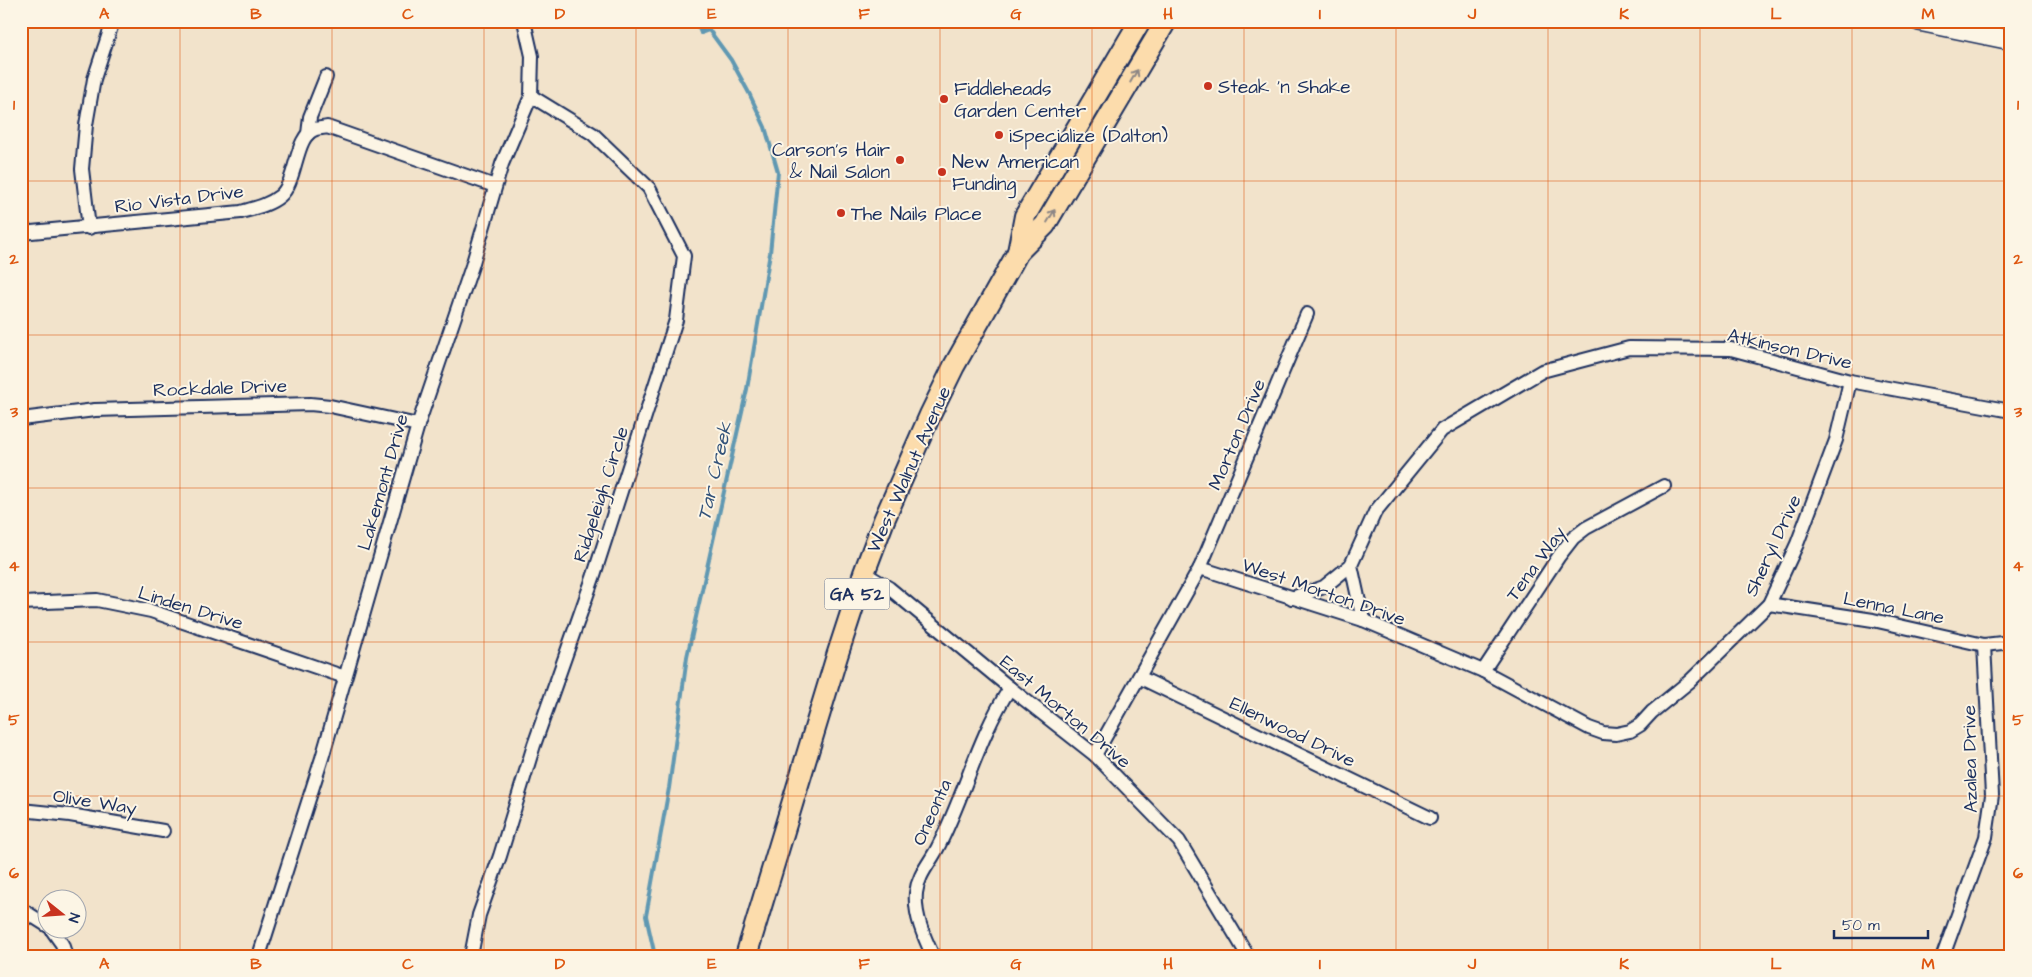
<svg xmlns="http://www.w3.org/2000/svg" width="2032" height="977" font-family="'Architects Daughter',sans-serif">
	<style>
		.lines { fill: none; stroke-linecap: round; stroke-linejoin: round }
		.stream { stroke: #6098b2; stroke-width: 4 }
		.street-casing { stroke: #1b2f5e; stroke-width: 16 }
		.secondary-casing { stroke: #1b2f5e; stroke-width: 22 }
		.primary-casing { stroke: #1b2f5e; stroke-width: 24 }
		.street { stroke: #fcf5e5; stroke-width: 12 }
		.secondary { stroke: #fcf5e5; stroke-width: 19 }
		.primary { stroke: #fcdcac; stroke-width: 20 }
		.oneway { stroke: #8c8685 }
		.grid { fill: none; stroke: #de5710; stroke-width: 1; stroke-opacity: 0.55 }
		.poi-dot { fill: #c8321e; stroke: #fcf5e5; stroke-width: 2 }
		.labels { text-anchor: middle; stroke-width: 4; stroke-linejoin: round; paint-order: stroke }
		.shield { fill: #fcf5e5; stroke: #5e6a86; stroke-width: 1 }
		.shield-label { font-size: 18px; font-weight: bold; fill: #1b2f5e }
		.poi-label { font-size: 19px; fill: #1b2f5e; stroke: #fcf5e5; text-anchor: start }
		.street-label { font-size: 19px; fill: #1b2f5e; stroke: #fcf5e5 }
		.water-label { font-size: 20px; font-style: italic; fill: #32527a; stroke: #fcf5e5 }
		.neatline { fill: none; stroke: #de5710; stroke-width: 2 }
		.grid-label { font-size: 16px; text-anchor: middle; font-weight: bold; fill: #de5710 }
	</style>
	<rect width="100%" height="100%" fill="#f2e3cb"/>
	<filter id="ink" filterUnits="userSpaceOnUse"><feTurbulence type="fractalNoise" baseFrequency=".02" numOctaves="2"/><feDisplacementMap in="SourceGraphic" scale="10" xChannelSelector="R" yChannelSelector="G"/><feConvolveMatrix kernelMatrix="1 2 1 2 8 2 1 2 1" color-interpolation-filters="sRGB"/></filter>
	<g filter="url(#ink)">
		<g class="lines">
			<g class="stream">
				<path d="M 690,21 L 699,28 L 701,33"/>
				<path d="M 701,33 L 707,21"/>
				<path d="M 655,956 L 646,916 L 669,788 L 687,657 L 747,389 L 770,253 L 778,172 L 765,127 L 749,93 L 731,60 L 709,30 L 701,33"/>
			</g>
			<defs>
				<g id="street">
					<path d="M 308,134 L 310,117 L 326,77"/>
					<path d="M 89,228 L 82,169 L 86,125 L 94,79 L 113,21"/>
					<path d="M 21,233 L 241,212 C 255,208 269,205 280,196 C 298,181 294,135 316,129 C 319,128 324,128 327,127 L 495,186"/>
					<path d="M 21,419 L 95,410 L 310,404 L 330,406 L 418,425"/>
					<path d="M 1200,568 L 1307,314"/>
					<path d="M 864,573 L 889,588 L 1010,688 L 1095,755 L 1179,841 L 1248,956"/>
					<path d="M 1292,598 L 1324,587 L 1351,565"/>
					<path d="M 21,603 L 97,600 L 151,611 L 345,677"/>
					<path d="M 1769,604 L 1873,620 L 1984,645 L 2011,642"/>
					<path d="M 1363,620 L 1351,565 L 1375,512 L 1442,430 L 1542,371 L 1629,348 L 1731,349 L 1850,381 L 2011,411"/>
					<path d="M 1483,671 L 1559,556 L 1573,538 L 1586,528 L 1664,486"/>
					<path d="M 1139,677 L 1430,818"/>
					<path d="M 1095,755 L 1200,568 L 1363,620 L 1483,671 L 1589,728 L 1603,733 L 1616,734 L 1630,731 L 1640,725 L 1652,712 L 1690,681 L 1769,604 L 1797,544 L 1836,440 L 1850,381"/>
					<path d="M 21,810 L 70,815 L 163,831"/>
					<path d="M 21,909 L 48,926"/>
					<path d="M 52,930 L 62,944 L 66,956"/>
					<path d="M 259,956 L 322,758 L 418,425 L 472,266 L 502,164 L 531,96 L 532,56 L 524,21"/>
					<path d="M 471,956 L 479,915 L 500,856 L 534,745 L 594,575 L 676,320 L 684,256 L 649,188 L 593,134 L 531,96"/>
					<path d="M 933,956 C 924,937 914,915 916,893 C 918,874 931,862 939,845 C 965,794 978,737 1010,688"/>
					<path d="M 1943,956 L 1986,837 L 1992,795 L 1984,645"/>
				</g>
				<path id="secondary" d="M 1919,21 L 2011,40"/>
				<g id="primary">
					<path d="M 1018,252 L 1025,216 L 1140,21"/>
					<path d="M 746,956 L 837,656 L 864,573 L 884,520 L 930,415 L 954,366 L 1012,263 L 1018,252 L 1045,225 L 1166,21"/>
				</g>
			</defs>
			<use href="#street" class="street-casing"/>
			<use href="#secondary" class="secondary-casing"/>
			<use href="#primary" class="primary-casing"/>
			<use href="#street" class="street"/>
			<use href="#secondary" class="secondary"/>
			<use href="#primary" class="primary"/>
		</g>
		<defs><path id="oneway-shaft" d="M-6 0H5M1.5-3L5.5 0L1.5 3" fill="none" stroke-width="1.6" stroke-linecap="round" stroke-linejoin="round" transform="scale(1.25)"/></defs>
		<g class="oneway">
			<use href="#oneway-shaft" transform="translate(1134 76) rotate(-60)"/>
			<use href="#oneway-shaft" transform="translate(1051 216) rotate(-59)"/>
		</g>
	</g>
	<path class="grid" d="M 180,21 L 180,956M 332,21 L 332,956M 484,21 L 484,956M 636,21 L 636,956M 788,21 L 788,956M 940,21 L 940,956M 1092,21 L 1092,956M 1244,21 L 1244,956M 1396,21 L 1396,956M 1548,21 L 1548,956M 1700,21 L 1700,956M 1852,21 L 1852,956M 21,181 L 2011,181M 21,335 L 2011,335M 21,488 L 2011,488M 21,642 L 2011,642M 21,796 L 2011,796"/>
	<g class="poi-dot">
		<circle cx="1208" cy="86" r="5"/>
		<circle cx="944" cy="99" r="5"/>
		<circle cx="999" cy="135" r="5"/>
		<circle cx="900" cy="160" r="5"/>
		<circle cx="942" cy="172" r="5"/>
		<circle cx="841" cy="213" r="5"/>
	</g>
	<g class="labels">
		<rect class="shield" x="824.5" y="578.5" width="65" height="31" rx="4"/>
		<g class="shield-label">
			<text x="857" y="600">GA 52</text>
		</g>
		<g class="poi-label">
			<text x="1218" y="93">Steak 'n Shake</text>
			<text x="954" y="95">Fiddleheads<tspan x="954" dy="22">Garden Center</tspan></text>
			<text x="1009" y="142">iSpecialize (Dalton)</text>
			<text x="890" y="156" text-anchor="end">Carson's Hair<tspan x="890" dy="22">&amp; Nail Salon</tspan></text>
			<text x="952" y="168">New American<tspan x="952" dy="22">Funding</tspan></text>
			<text x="851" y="220">The Nails Place</text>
		</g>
		<g class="street-label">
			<text transform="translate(179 198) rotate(-7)" y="7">Rio Vista Drive</text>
			<text transform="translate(1790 348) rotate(13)" y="7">Atkinson Drive</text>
			<text transform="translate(220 387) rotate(-2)" y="7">Rockdale Drive</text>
			<text transform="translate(1236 434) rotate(-67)" y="7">Morton Drive</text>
			<text transform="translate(908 469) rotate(-66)" y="7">West Walnut Avenue</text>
			<text transform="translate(382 482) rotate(-74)" y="7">Lakemont Drive</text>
			<text transform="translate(600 494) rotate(-72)" y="7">Ridgeleigh Circle</text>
			<text transform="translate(1772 545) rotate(-65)" y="7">Sheryl Drive</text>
			<text transform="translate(1535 563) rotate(-54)" y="7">Tena Way</text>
			<text transform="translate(1324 591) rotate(19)" y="7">West Morton Drive</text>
			<text transform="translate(191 607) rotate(17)" y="7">Linden Drive</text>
			<text transform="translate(1894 607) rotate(11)" y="7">Lenna Lane</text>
			<text transform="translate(1066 711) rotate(40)" y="7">East Morton Drive</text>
			<text transform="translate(1293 731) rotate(26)" y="7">Ellenwood Drive</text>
			<text transform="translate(1969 759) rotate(-91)" y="7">Azalea Drive</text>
			<text transform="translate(95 801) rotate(9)" y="7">Olive Way</text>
			<text transform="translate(931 812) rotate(-66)" y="7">Oneonta</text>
		</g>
		<g class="water-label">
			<text transform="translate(714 471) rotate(-77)" y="7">Tar Creek</text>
		</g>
	</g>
	<rect width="2032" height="977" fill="none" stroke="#fcf5e5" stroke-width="55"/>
	<g transform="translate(62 914) rotate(107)"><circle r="24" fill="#fcf5e5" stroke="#a2a6af"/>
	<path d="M0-4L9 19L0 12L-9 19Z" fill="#c8321e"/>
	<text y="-8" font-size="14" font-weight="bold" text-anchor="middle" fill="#1b2f5e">N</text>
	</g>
	<path d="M1834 930v8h94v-8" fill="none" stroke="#1b2f5e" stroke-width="2.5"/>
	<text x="1842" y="930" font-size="15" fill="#1b2f5e" stroke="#fcf5e5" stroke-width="4" paint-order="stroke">50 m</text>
	<rect x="28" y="28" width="1976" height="922" class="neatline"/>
	<g class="grid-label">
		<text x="104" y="19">A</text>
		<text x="256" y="19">B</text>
		<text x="408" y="19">C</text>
		<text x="560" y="19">D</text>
		<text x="712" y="19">E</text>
		<text x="864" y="19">F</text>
		<text x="1016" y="19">G</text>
		<text x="1168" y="19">H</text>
		<text x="1320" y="19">I</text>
		<text x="1472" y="19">J</text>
		<text x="1624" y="19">K</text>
		<text x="1776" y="19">L</text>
		<text x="1928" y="19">M</text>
		<text x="14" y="110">1</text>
		<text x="2018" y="110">1</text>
		<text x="14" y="264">2</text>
		<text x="2018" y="264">2</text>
		<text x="14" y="417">3</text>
		<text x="2018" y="417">3</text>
		<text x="14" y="571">4</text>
		<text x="2018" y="571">4</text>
		<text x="14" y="725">5</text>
		<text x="2018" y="725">5</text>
		<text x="14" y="878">6</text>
		<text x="2018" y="878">6</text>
		<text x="104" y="969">A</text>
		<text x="256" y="969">B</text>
		<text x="408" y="969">C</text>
		<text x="560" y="969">D</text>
		<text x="712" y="969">E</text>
		<text x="864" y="969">F</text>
		<text x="1016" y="969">G</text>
		<text x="1168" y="969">H</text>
		<text x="1320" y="969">I</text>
		<text x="1472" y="969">J</text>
		<text x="1624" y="969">K</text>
		<text x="1776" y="969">L</text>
		<text x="1928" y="969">M</text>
	</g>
</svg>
